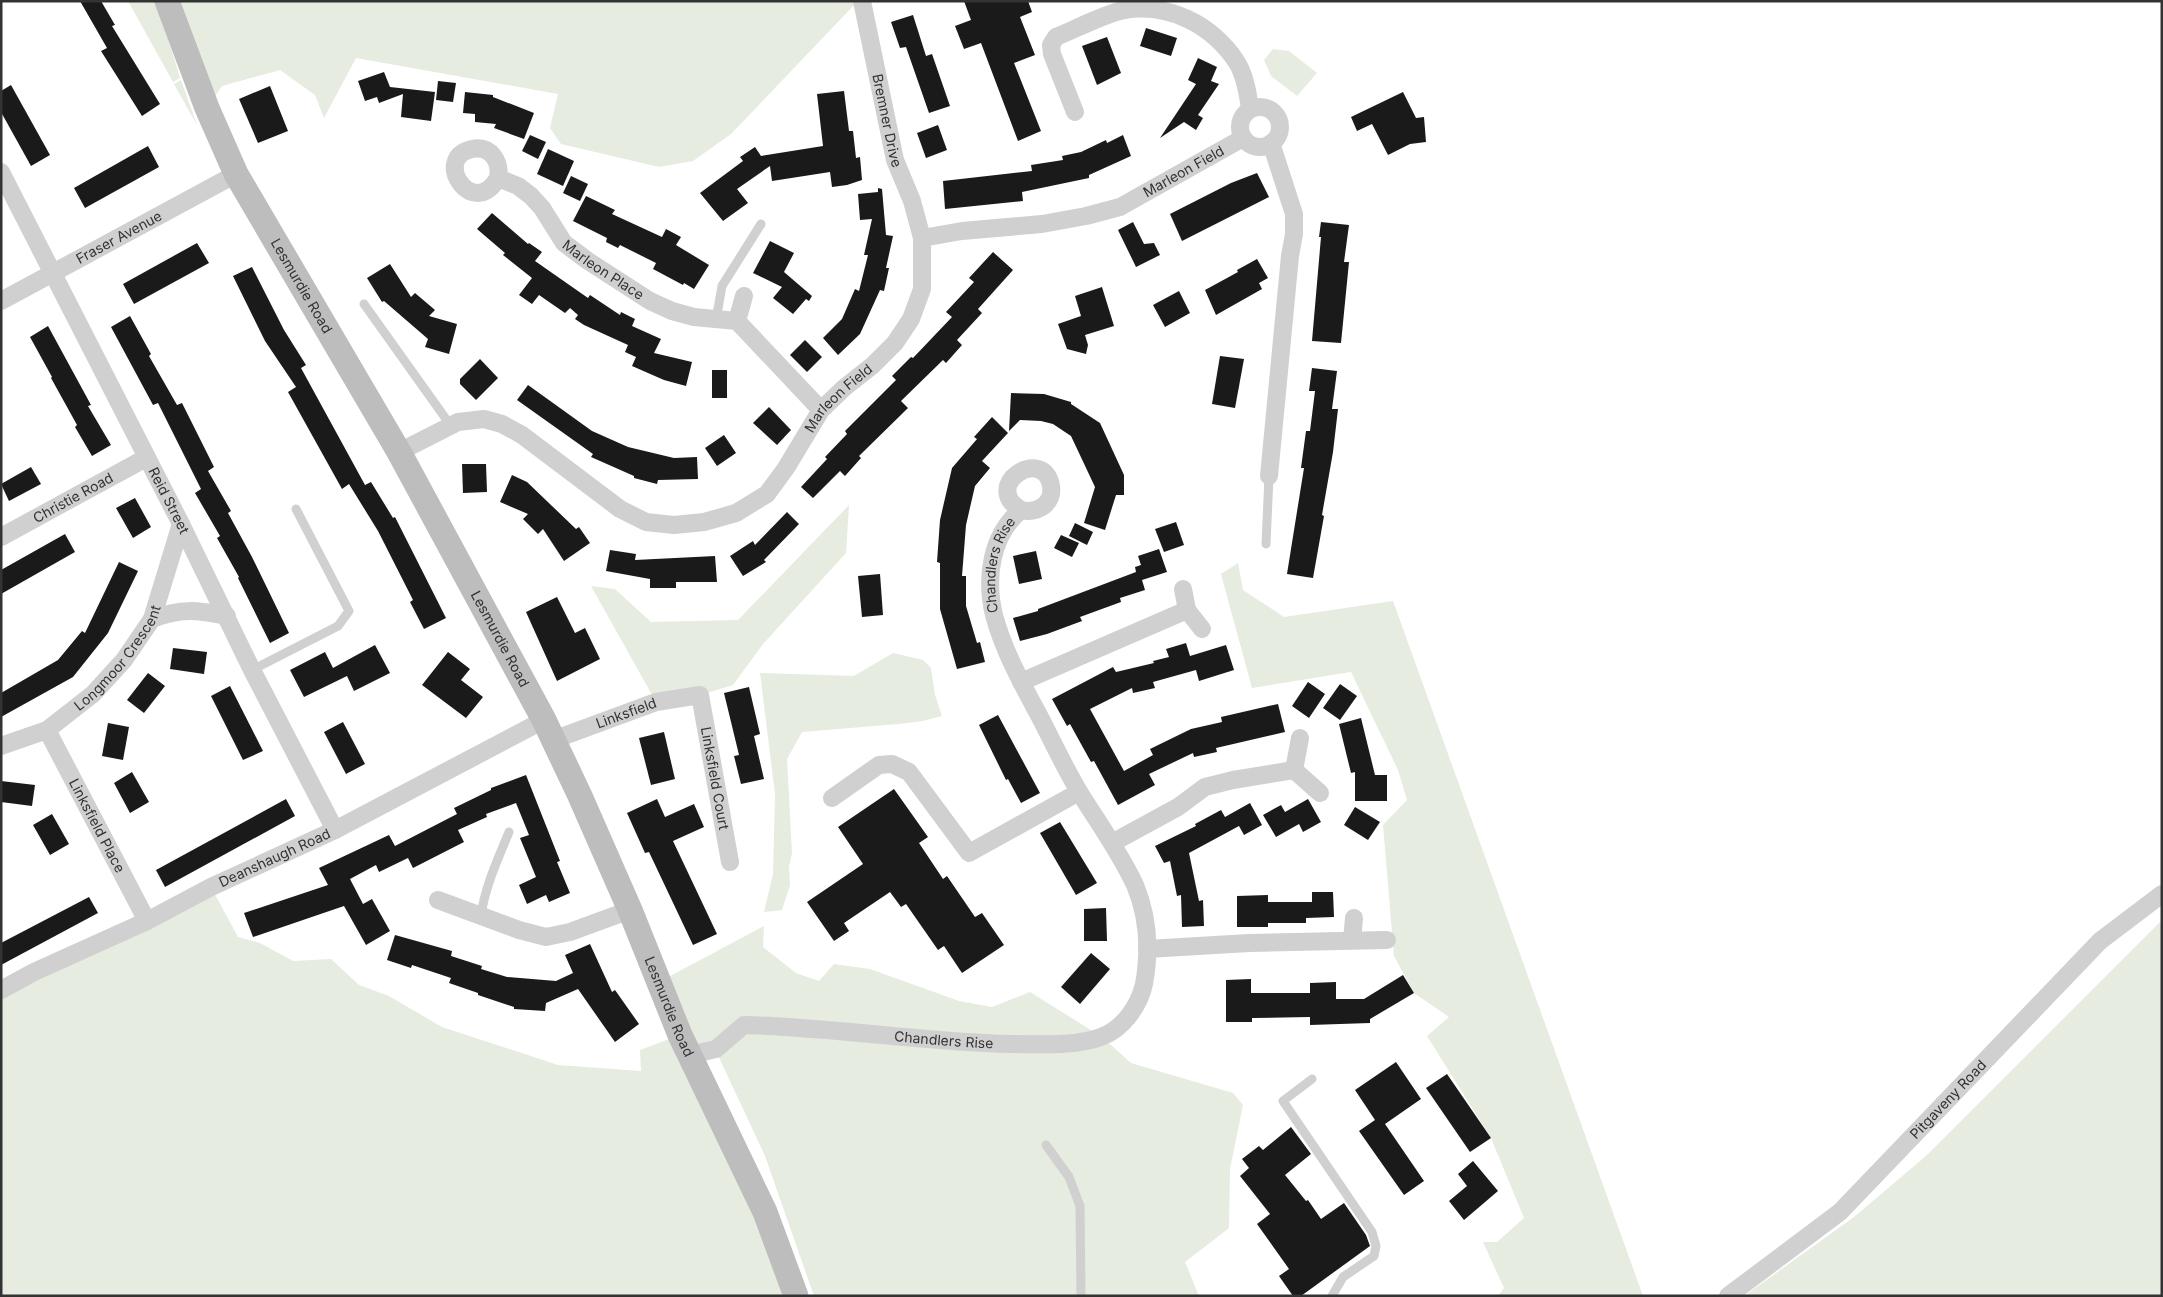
<svg xmlns="http://www.w3.org/2000/svg" width="2163" height="1297" font-family="Inter,sans-serif">
	<style>
		.green { fill: #e6ecdf }
		.building { fill: #1a1a1a }
		.lines { fill: none; stroke-linecap: round; stroke-linejoin: round }
		.lane { stroke: #d0d0d0; stroke-width: 9 }
		.street { stroke: #d0d0d0; stroke-width: 18 }
		.secondary { stroke: #bdbdbd; stroke-width: 25 }
		.labels { text-anchor: middle; stroke-width: 5; stroke-linejoin: round; paint-order: stroke }
		.street-label { font-size: 14px; fill: #333; stroke: #fff }
	</style>
	<rect width="100%" height="100%" fill="#fff"/>
	<g class="green">
		<path d="M 128,1 L 157,1 L 180,78 L 173,82 Z"/>
		<path d="M 167,1 L 858,1 L 731,134 L 693,161 L 659,167 L 561,144 L 550,128 L 558,94 L 356,58 L 324,118 L 315,95 L 280,70 L 222,86 L 207,108 Z"/>
		<path d="M 1273,49 L 1289,51 L 1317,73 L 1297,96 L 1271,76 L 1264,60 Z"/>
		<path d="M 181,80 L 197,125 L 174,84 Z"/>
		<path d="M 849,505 L 846,553 L 763,644 L 733,685 L 700,695 L 656,702 L 591,586 L 615,589 L 651,622 L 738,620 Z"/>
		<path d="M 1238,563 L 1243,590 L 1284,617 L 1393,601 L 1643,1296 L 1498,1296 L 1504,1288 L 1483,1242 L 1497,1242 L 1524,1218 L 1491,1138 L 1427,1036 L 1449,1017 L 1414,993 L 1394,956 L 1383,825 L 1407,800 L 1398,770 L 1351,672 L 1252,688 L 1221,574 Z"/>
		<path d="M 893,653 L 923,660 L 931,668 L 935,695 L 942,716 L 923,721 L 899,724 L 802,732 L 787,759 L 792,853 L 789,867 L 790,885 L 782,910 L 764,912 L 773,874 L 775,794 L 760,673 L 854,676 Z"/>
		<path d="M 211,887 L 238,937 L 260,943 L 293,961 L 331,959 L 359,985 L 389,996 L 442,1027 L 558,1065 L 641,1071 L 640,1050 L 680,1035 L 659,982 L 764,926 L 763,947 L 796,973 L 819,981 L 834,964 L 870,969 L 959,1001 L 992,1007 L 1030,992 L 1102,1037 L 1131,1063 L 1233,1093 L 1243,1105 L 1230,1169 L 1229,1228 L 1185,1262 L 1199,1296 L 814,1296 L 765,1156 L 715,1049 L 690,1055 L 796,1296 L 1,1296 L 1,990 Z"/>
		<path d="M 2162,920 L 2162,1296 L 1744,1296 L 1854,1217 L 1926,1156 Z"/>
	</g>
	<g class="building">
		<path d="M 80,1 L 101,1 L 115,25 L 112,26 L 160,104 L 142,116 L 101,51 L 107,48 Z"/>
		<path d="M 964,1 L 1028,1 L 1032,12 L 1020,17 L 1035,55 L 1014,63 L 1041,131 L 1018,141 L 981,43 L 964,49 L 955,26 L 971,20 Z"/>
		<path d="M 913,15 L 926,56 L 932,54 L 950,106 L 929,113 L 906,47 L 900,48 L 891,22 Z"/>
		<path d="M 1146,28 L 1177,38 L 1171,56 L 1140,46 Z"/>
		<path d="M 1107,37 L 1121,73 L 1097,85 L 1082,46 Z"/>
		<path d="M 1198,58 L 1217,67 L 1211,81 L 1219,84 L 1198,115 L 1203,118 L 1196,130 L 1184,122 L 1160,138 L 1196,84 L 1188,80 Z"/>
		<path d="M 384,72 L 390,87 L 435,92 L 431,121 L 401,117 L 403,94 L 379,103 L 377,97 L 365,101 L 358,81 Z"/>
		<path d="M 438,81 L 456,83 L 453,102 L 436,100 Z"/>
		<path d="M 11,85 L 50,155 L 31,166 L 1,112 L 1,91 Z"/>
		<path d="M 270,86 L 288,131 L 258,143 L 239,99 Z"/>
		<path d="M 844,91 L 849,131 L 853,131 L 856,158 L 860,157 L 862,180 L 847,185 L 832,187 L 830,172 L 772,181 L 770,166 L 737,189 L 748,203 L 723,221 L 700,193 L 743,161 L 740,157 L 755,147 L 761,156 L 823,146 L 817,94 Z"/>
		<path d="M 465,92 L 493,95 L 493,97 L 534,113 L 524,139 L 494,128 L 496,124 L 475,122 L 475,114 L 463,113 Z"/>
		<path d="M 1403,92 L 1416,118 L 1424,117 L 1426,142 L 1410,144 L 1388,155 L 1372,124 L 1357,131 L 1351,117 Z"/>
		<path d="M 938,125 L 947,150 L 926,158 L 917,133 Z"/>
		<path d="M 530,135 L 546,142 L 538,159 L 522,151 Z"/>
		<path d="M 1123,135 L 1131,156 L 1089,175 L 1089,178 L 1022,192 L 1023,201 L 945,209 L 943,181 L 1032,171 L 1031,165 L 1063,160 L 1062,156 L 1081,152 L 1106,140 L 1107,143 Z"/>
		<path d="M 148,146 L 159,167 L 85,208 L 74,188 Z"/>
		<path d="M 548,149 L 574,161 L 563,186 L 537,174 Z"/>
		<path d="M 1257,173 L 1269,197 L 1182,241 L 1170,214 L 1231,183 Z"/>
		<path d="M 571,176 L 588,184 L 580,201 L 563,193 Z"/>
		<path d="M 878,188 L 882,189 L 886,235 L 893,236 L 886,268 L 889,268 L 884,291 L 880,290 L 860,334 L 838,355 L 823,338 L 842,319 L 855,289 L 859,291 L 868,255 L 864,255 L 872,219 L 860,220 L 858,194 L 878,192 Z"/>
		<path d="M 586,196 L 615,210 L 612,214 L 662,237 L 666,229 L 681,237 L 676,245 L 709,265 L 694,289 L 684,283 L 683,285 L 653,269 L 656,263 L 620,245 L 618,248 L 606,242 L 607,238 L 573,221 Z"/>
		<path d="M 492,213 L 528,244 L 529,243 L 542,252 L 535,261 L 588,298 L 590,295 L 620,315 L 621,312 L 635,319 L 632,326 L 661,339 L 654,353 L 692,362 L 686,386 L 664,380 L 632,366 L 636,357 L 625,352 L 628,345 L 584,325 L 575,319 L 578,315 L 570,308 L 565,313 L 539,295 L 532,304 L 519,295 L 532,278 L 503,255 L 505,253 L 477,229 Z"/>
		<path d="M 1133,222 L 1144,244 L 1154,243 L 1160,255 L 1136,267 L 1118,230 Z"/>
		<path d="M 1321,222 L 1349,225 L 1344,262 L 1349,262 L 1341,343 L 1312,341 L 1321,237 L 1319,237 Z"/>
		<path d="M 770,241 L 794,253 L 784,272 L 812,296 L 809,301 L 806,299 L 793,314 L 773,298 L 782,287 L 753,273 Z"/>
		<path d="M 197,243 L 209,263 L 134,304 L 123,284 Z"/>
		<path d="M 993,252 L 1013,270 L 978,309 L 982,313 L 957,340 L 962,345 L 946,363 L 943,360 L 901,401 L 908,408 L 859,456 L 861,458 L 845,476 L 840,471 L 813,498 L 801,487 L 827,459 L 825,457 L 847,434 L 845,431 L 896,380 L 892,376 L 911,357 L 913,358 L 952,317 L 946,312 L 974,282 L 969,278 Z"/>
		<path d="M 1257,259 L 1268,278 L 1259,283 L 1262,289 L 1216,315 L 1205,290 L 1238,272 L 1237,270 Z"/>
		<path d="M 390,264 L 411,297 L 415,293 L 435,310 L 429,316 L 457,324 L 449,354 L 425,347 L 428,339 L 384,301 L 382,302 L 367,278 Z"/>
		<path d="M 252,267 L 284,330 L 306,365 L 301,368 L 365,485 L 371,482 L 393,518 L 395,517 L 446,618 L 424,629 L 410,602 L 413,600 L 378,531 L 349,484 L 342,489 L 288,392 L 296,387 L 265,341 L 233,276 Z"/>
		<path d="M 1102,287 L 1114,326 L 1085,335 L 1088,345 L 1086,354 L 1067,349 L 1058,324 L 1081,316 L 1075,296 Z"/>
		<path d="M 1179,291 L 1190,313 L 1165,327 L 1153,305 Z"/>
		<path d="M 130,316 L 151,354 L 149,356 L 177,405 L 182,403 L 214,467 L 208,471 L 231,511 L 228,513 L 252,557 L 289,633 L 270,643 L 238,578 L 239,577 L 217,538 L 220,536 L 195,493 L 201,489 L 158,403 L 153,405 L 111,327 Z"/>
		<path d="M 48,326 L 91,405 L 88,406 L 111,445 L 92,456 L 75,427 L 77,425 L 51,378 L 52,377 L 30,337 Z"/>
		<path d="M 805,340 L 822,357 L 807,372 L 790,355 Z"/>
		<path d="M 1220,356 L 1244,359 L 1235,408 L 1212,404 Z"/>
		<path d="M 480,359 L 498,378 L 476,400 L 460,384 L 460,379 Z"/>
		<path d="M 1312,368 L 1337,371 L 1332,409 L 1338,409 L 1333,452 L 1322,515 L 1324,516 L 1313,578 L 1287,574 L 1304,468 L 1301,468 L 1306,431 L 1310,431 L 1315,391 L 1309,391 Z"/>
		<rect x="712" y="370" width="15" height="28"/>
		<path d="M 528,385 L 592,431 L 628,447 L 674,458 L 697,457 L 698,479 L 658,480 L 657,484 L 634,478 L 634,476 L 591,457 L 593,454 L 517,400 Z"/>
		<path d="M 1011,393 L 1044,394 L 1071,402 L 1071,404 L 1100,423 L 1124,475 L 1124,495 L 1116,495 L 1105,530 L 1084,523 L 1095,487 L 1071,436 L 1053,424 L 1041,421 L 1020,420 L 1009,431 Z"/>
		<path d="M 769,407 L 791,430 L 777,445 L 753,423 Z"/>
		<path d="M 992,417 L 1008,433 L 982,461 L 990,468 L 975,486 L 966,525 L 962,576 L 966,576 L 966,606 L 977,643 L 980,642 L 985,662 L 957,669 L 940,609 L 940,563 L 937,562 L 940,520 L 952,468 L 977,439 L 974,437 Z"/>
		<path d="M 724,435 L 736,453 L 717,466 L 705,448 Z"/>
		<path d="M 462,464 L 486,464 L 487,492 L 463,493 Z"/>
		<path d="M 31,467 L 41,484 L 9,501 L 1,484 Z"/>
		<path d="M 512,475 L 527,482 L 576,529 L 579,527 L 590,543 L 564,561 L 543,529 L 538,534 L 523,519 L 528,514 L 500,502 Z"/>
		<path d="M 135,498 L 151,527 L 133,538 L 116,508 Z"/>
		<path d="M 787,512 L 799,524 L 764,560 L 766,562 L 743,576 L 730,556 L 753,541 L 755,545 Z"/>
		<path d="M 1176,522 L 1184,545 L 1164,552 L 1155,529 Z"/>
		<path d="M 1075,523 L 1093,532 L 1087,545 L 1069,536 Z"/>
		<path d="M 65,534 L 75,552 L 1,594 L 1,570 Z"/>
		<path d="M 1061,535 L 1079,543 L 1072,557 L 1054,548 Z"/>
		<path d="M 1159,549 L 1167,572 L 1142,580 L 1145,590 L 1120,598 L 1121,602 L 1080,617 L 1082,621 L 1047,634 L 1020,641 L 1013,618 L 1038,611 L 1038,609 L 1136,572 L 1135,567 L 1141,565 L 1138,556 Z"/>
		<path d="M 610,550 L 636,554 L 635,560 L 715,556 L 717,582 L 676,582 L 676,588 L 650,588 L 650,579 L 606,571 Z"/>
		<path d="M 1036,551 L 1042,579 L 1019,584 L 1013,556 Z"/>
		<path d="M 119,562 L 138,571 L 108,633 L 73,677 L 1,717 L 1,693 L 58,660 L 82,631 L 85,633 Z"/>
		<path d="M 880,574 L 883,615 L 862,617 L 858,576 Z"/>
		<path d="M 557,597 L 575,633 L 585,628 L 600,659 L 557,681 L 526,612 Z"/>
		<path d="M 1186,643 L 1190,656 L 1226,645 L 1234,670 L 1199,681 L 1196,670 L 1153,682 L 1155,688 L 1133,693 L 1132,688 L 1090,709 L 1124,771 L 1153,755 L 1150,749 L 1191,729 L 1222,722 L 1221,717 L 1278,704 L 1285,732 L 1216,748 L 1217,752 L 1194,757 L 1193,753 L 1149,774 L 1155,785 L 1118,805 L 1094,761 L 1091,762 L 1070,724 L 1067,726 L 1052,699 L 1113,667 L 1116,672 L 1154,663 L 1153,661 L 1169,657 L 1166,649 Z"/>
		<path d="M 375,645 L 390,673 L 354,691 L 347,676 L 304,697 L 290,670 L 325,652 L 333,668 Z"/>
		<path d="M 173,648 L 207,652 L 204,674 L 170,669 Z"/>
		<path d="M 448,652 L 470,669 L 461,680 L 483,697 L 466,718 L 422,685 Z"/>
		<path d="M 148,673 L 165,686 L 144,713 L 127,700 Z"/>
		<path d="M 1308,682 L 1325,694 L 1309,718 L 1292,706 Z"/>
		<path d="M 1340,684 L 1357,696 L 1340,720 L 1323,708 Z"/>
		<path d="M 230,686 L 263,751 L 243,760 L 211,696 Z"/>
		<path d="M 749,687 L 760,734 L 754,736 L 764,779 L 741,784 L 734,756 L 739,755 L 724,693 Z"/>
		<path d="M 998,715 L 1040,793 L 1021,803 L 1008,779 L 1006,780 L 979,725 Z"/>
		<path d="M 1361,718 L 1375,775 L 1387,775 L 1387,801 L 1355,801 L 1355,772 L 1351,773 L 1339,724 Z"/>
		<path d="M 343,722 L 365,764 L 346,774 L 324,732 Z"/>
		<path d="M 108,723 L 129,727 L 123,760 L 102,756 Z"/>
		<path d="M 664,732 L 675,779 L 651,785 L 639,738 Z"/>
		<path d="M 132,772 L 149,802 L 130,813 L 114,783 Z"/>
		<path d="M 526,775 L 560,861 L 557,862 L 570,893 L 549,902 L 546,895 L 527,904 L 519,885 L 536,877 L 520,838 L 529,835 L 516,803 L 486,814 L 487,817 L 458,830 L 464,842 L 413,868 L 408,858 L 379,872 L 376,865 L 350,879 L 363,904 L 372,899 L 390,931 L 366,945 L 344,906 L 253,937 L 244,913 L 328,885 L 319,868 L 389,835 L 395,846 L 457,814 L 454,808 L 491,790 L 491,788 Z"/>
		<path d="M 1,781 L 35,785 L 32,806 L 1,802 Z"/>
		<path d="M 894,789 L 928,837 L 919,843 L 943,879 L 947,876 L 975,917 L 982,913 L 1004,945 L 962,973 L 944,946 L 938,950 L 906,904 L 901,907 L 890,892 L 844,923 L 849,931 L 834,941 L 807,902 L 863,864 L 838,827 Z"/>
		<path d="M 286,799 L 295,816 L 165,887 L 156,870 Z"/>
		<path d="M 657,799 L 665,817 L 694,804 L 704,827 L 673,841 L 717,934 L 693,945 L 649,852 L 645,853 L 627,813 Z"/>
		<path d="M 1308,799 L 1321,822 L 1303,832 L 1299,824 L 1276,837 L 1263,815 L 1281,805 L 1285,812 Z"/>
		<path d="M 1250,803 L 1262,825 L 1244,835 L 1239,826 L 1189,853 L 1199,901 L 1203,900 L 1204,926 L 1182,927 L 1181,895 L 1177,896 L 1170,861 L 1164,863 L 1155,846 L 1196,826 L 1195,824 L 1221,810 L 1225,817 Z"/>
		<path d="M 1355,807 L 1380,822 L 1368,840 L 1344,825 Z"/>
		<path d="M 52,814 L 69,844 L 50,855 L 33,825 Z"/>
		<path d="M 1060,822 L 1097,883 L 1076,895 L 1040,833 Z"/>
		<path d="M 1312,892 L 1333,892 L 1334,917 L 1306,918 L 1306,923 L 1268,923 L 1268,927 L 1237,927 L 1237,896 L 1268,895 L 1268,902 L 1312,902 Z"/>
		<path d="M 89,897 L 98,913 L 1,965 L 1,943 Z"/>
		<path d="M 1106,908 L 1107,941 L 1084,941 L 1084,909 Z"/>
		<path d="M 395,935 L 452,951 L 451,956 L 482,966 L 481,969 L 507,977 L 556,981 L 573,973 L 565,955 L 590,944 L 612,992 L 615,990 L 639,1024 L 615,1042 L 578,989 L 546,1003 L 545,1011 L 514,1009 L 514,1007 L 478,995 L 478,993 L 449,983 L 451,978 L 412,965 L 411,968 L 387,960 Z"/>
		<path d="M 1091,953 L 1110,969 L 1080,1004 L 1061,987 Z"/>
		<path d="M 1403,975 L 1414,993 L 1370,1019 L 1370,1023 L 1310,1025 L 1310,1017 L 1252,1018 L 1252,1022 L 1226,1022 L 1226,980 L 1251,979 L 1251,993 L 1310,993 L 1310,983 L 1336,982 L 1336,999 L 1364,999 Z"/>
		<path d="M 1396,1062 L 1421,1099 L 1385,1124 L 1424,1181 L 1404,1195 L 1359,1131 L 1375,1120 L 1355,1090 Z"/>
		<path d="M 1447,1074 L 1491,1138 L 1470,1152 L 1426,1088 Z"/>
		<path d="M 1291,1127 L 1311,1154 L 1285,1175 L 1306,1201 L 1308,1200 L 1321,1219 L 1344,1203 L 1366,1235 L 1370,1246 L 1301,1296 L 1293,1296 L 1279,1276 L 1289,1269 L 1257,1224 L 1270,1214 L 1240,1176 L 1249,1168 L 1242,1159 L 1259,1146 L 1263,1150 Z"/>
		<path d="M 1473,1161 L 1498,1191 L 1464,1220 L 1449,1201 L 1467,1186 L 1458,1174 Z"/>
	</g>
	<g class="lines">
		<g class="lane">
			<path d="M 364,304 L 451,426"/>
			<path d="M 716,320 L 722,286 L 761,224"/>
			<path d="M 1266,544 L 1269,476"/>
			<path d="M 252,670 L 338,626 L 349,611 L 296,509"/>
			<path d="M 481,916 C 485,886 498,859 509,832"/>
			<path d="M 1312,1079 L 1283,1101 L 1372,1232 L 1376,1246 L 1374,1256 L 1343,1277 L 1332,1296"/>
			<path d="M 1046,1145 L 1069,1177 L 1080,1206 L 1081,1296"/>
		</g>
		<g class="street">
			<path id="s1" d="M 862,1 L 895,160 L 912,201 L 922,238"/>
			<circle cx="1260" cy="127" r="20"/>
			<path d="M 1075,112 L 1052,54 L 1051,45 L 1056,37 C 1074,30 1106,13 1124,10 C 1169,3 1211,24 1236,61 C 1245,74 1248,94 1250,109"/>
			<path id="s2" d="M 1,172 L 181,524 L 252,670 L 335,830"/>
			<path id="s3" d="M 498,178 C 501,162 491,145 472,149 C 431,158 473,221 498,178 L 518,186 L 531,196 L 542,208 L 564,243 L 588,261 L 650,301 L 672,311 L 694,317 L 737,321 L 821,410"/>
			<path id="s4" d="M 1,301 L 236,174"/>
			<path d="M 737,321 L 744,296"/>
			<path id="s5" d="M 399,452 L 458,422 L 484,419 L 502,424 L 522,435 L 620,509 L 646,522 L 674,525 L 704,522 L 736,513 L 767,494 L 786,468 L 821,410 L 844,388 L 873,365 L 895,343 L 911,319 L 922,289 L 922,238 L 962,231 L 1042,224 L 1086,216 L 1120,207 L 1243,138"/>
			<path d="M 1269,476 L 1290,256 L 1294,234 L 1294,214 L 1271,143"/>
			<path id="s6" d="M 1,537 L 146,458"/>
			<path d="M 1187,610 L 1202,629"/>
			<path d="M 152,619 C 181,608 197,610 227,616"/>
			<path d="M 1021,682 L 1187,610 L 1183,589"/>
			<path id="s7" d="M 47,730 L 147,921"/>
			<path id="s8" d="M 553,740 L 656,702 L 700,695 L 730,862"/>
			<path id="s9" d="M 1,746 L 47,730 L 93,694 L 124,660 L 152,619 L 181,524"/>
			<path d="M 1294,770 L 1320,793"/>
			<path d="M 832,798 L 879,765 L 892,764 L 909,772 L 969,853 L 1079,792"/>
			<path d="M 1112,843 L 1178,807 L 1205,787 L 1233,780 L 1294,770 L 1300,738"/>
			<path d="M 438,900 L 519,930 L 546,937 L 570,932 L 630,910"/>
			<path d="M 1352,940 L 1354,918"/>
			<path d="M 1147,949 L 1249,943 L 1387,940"/>
			<path id="s10" d="M 1,990 L 34,972 L 147,921 L 211,887 L 335,830 L 544,720"/>
			<path id="s11" d="M 690,1055 L 716,1049 L 744,1025 C 833,1027 921,1042 1011,1044 C 1039,1044 1073,1047 1101,1037 C 1123,1029 1139,1006 1144,984 C 1150,951 1148,916 1135,885 C 1120,853 1100,825 1081,795 C 1067,772 1055,747 1043,723 C 1025,689 1004,653 994,615 C 985,578 991,535 1021,510 C 1037,514 1054,504 1051,486 C 1044,445 980,485 1021,510"/>
			<path id="s12" d="M 1728,1296 L 1840,1212 L 2100,941 L 2162,894"/>
		</g>
		<path class="secondary" id="s13" d="M 167,1 L 207,108 L 236,174 L 399,452 L 544,720 L 580,796 L 630,910 L 680,1035 L 765,1212 L 796,1296"/>
	</g>
	<g class="labels">
		<g class="street-label">
			<text dy="5" stroke="none"><textPath href="#s1" startOffset="122">Bremner Drive</textPath></text>
			<text dy="5" stroke="none"><textPath href="#s5" startOffset="999">Marleon Field</textPath></text>
			<text dy="5" stroke="none"><textPath href="#s4" startOffset="134">Fraser Avenue</textPath></text>
			<text dy="5" stroke="none"><textPath href="#s3" startOffset="281">Marleon Place</textPath></text>
			<text dy="5" stroke="none"><textPath href="#s13" startOffset="316">Lesmurdie Road</textPath></text>
			<text dy="5" stroke="none"><textPath href="#s5" startOffset="534">Marleon Field</textPath></text>
			<text dy="5" stroke="none"><textPath href="#s6" startOffset="82">Christie Road</textPath></text>
			<text dy="5" stroke="none"><textPath href="#s2" startOffset="369">Reid Street</textPath></text>
			<text dy="5" stroke="none"><textPath href="#s11" startOffset="951">Chandlers Rise</textPath></text>
			<text dy="5" stroke="none"><textPath href="#s13" startOffset="721">Lesmurdie Road</textPath></text>
			<text dy="5" stroke="none"><textPath href="#s9" startOffset="151">Longmoor Crescent</textPath></text>
			<text dy="5" stroke="none"><textPath href="#s8" startOffset="78">Linksfield</textPath></text>
			<text dy="5" stroke="none"><textPath href="#s8" startOffset="239">Linksfield Court</textPath></text>
			<text dy="5" stroke="none"><textPath href="#s7" startOffset="108">Linksfield Place</textPath></text>
			<text dy="5" stroke="none"><textPath href="#s10" startOffset="304">Deanshaugh Road</textPath></text>
			<text dy="5" stroke="none"><textPath href="#s13" startOffset="1126">Lesmurdie Road</textPath></text>
			<text dy="5" stroke="none"><textPath href="#s11" startOffset="264">Chandlers Rise</textPath></text>
			<text dy="5" stroke="none"><textPath href="#s12" startOffset="296">Pitgaveny Road</textPath></text>
		</g>
	</g>
	<rect width="2163" height="1297" fill="none" stroke="#333333" stroke-width="5"/>
</svg>
